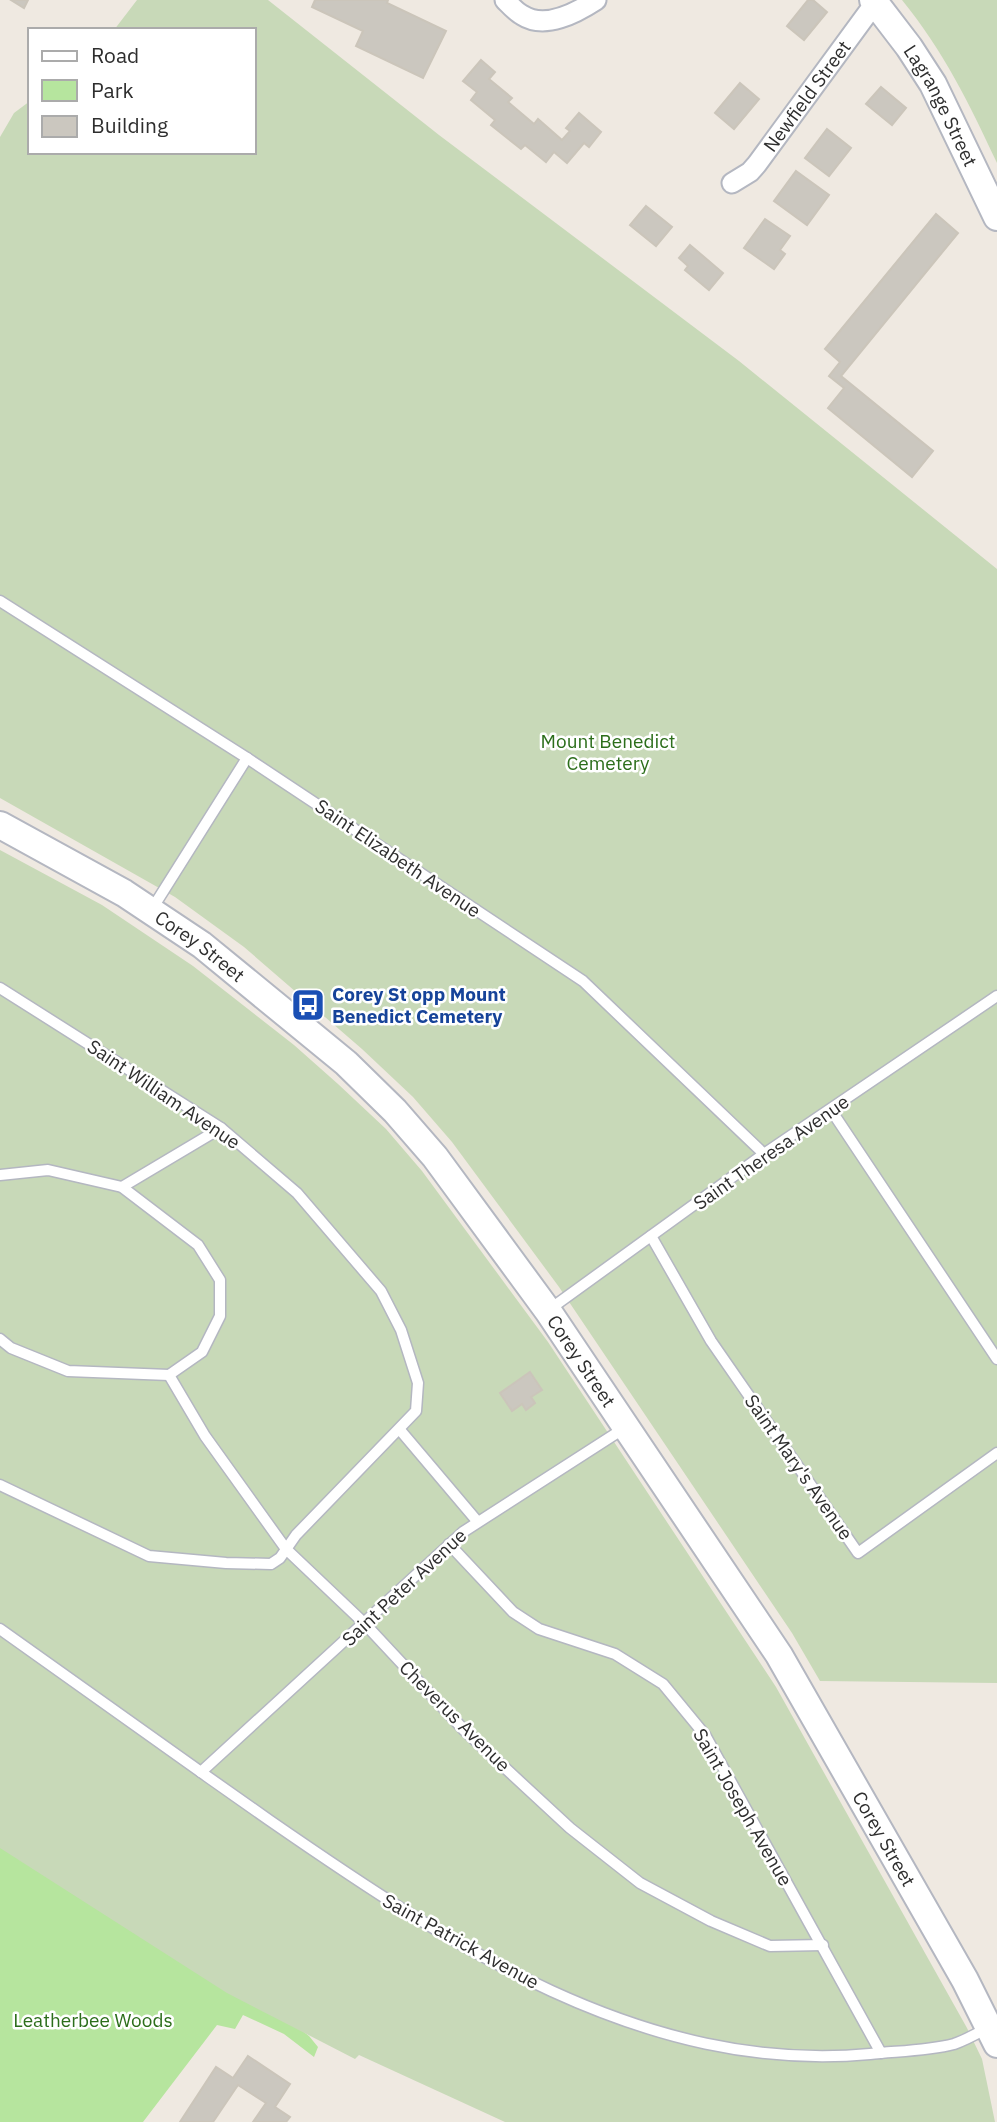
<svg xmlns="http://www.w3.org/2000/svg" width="997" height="2122" font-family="'IBM Plex Sans',sans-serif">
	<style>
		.green { fill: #b6e59e }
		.cemetery { fill: #c8d9b8 }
		.building { fill: #cbc7bf; stroke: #cbc5ba; stroke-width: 2 }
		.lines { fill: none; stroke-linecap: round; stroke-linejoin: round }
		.lane-casing { stroke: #b4b7c1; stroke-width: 13 }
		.street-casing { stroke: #b4b7c1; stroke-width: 23 }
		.secondary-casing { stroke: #b4b7c1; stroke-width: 30 }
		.lane { stroke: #fff; stroke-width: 10 }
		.street { stroke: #fff; stroke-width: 19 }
		.secondary { stroke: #fff; stroke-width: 26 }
		.labels { text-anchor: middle; stroke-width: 5; stroke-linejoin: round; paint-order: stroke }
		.street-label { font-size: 19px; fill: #2e2e2e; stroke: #fff }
		.park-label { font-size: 19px; fill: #2c6e1b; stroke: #fff }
		.transit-label { font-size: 19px; font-weight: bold; fill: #164399; stroke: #fff; text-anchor: start }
	</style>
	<rect width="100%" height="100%" fill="#efe9e1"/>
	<path class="green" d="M 0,1725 L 278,2012 L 309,2036 L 318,2047 L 314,2057 L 284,2034 L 243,2015 L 235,2029 L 217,2025 L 143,2122 L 0,2122 Z"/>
	<g class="cemetery">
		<path d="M 137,0 L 268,0 L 439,135 L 739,361 L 997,569 L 997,1683 L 820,1681 L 792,1633 L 559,1287 L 452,1142 L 413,1097 L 362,1049 L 244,947 L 175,897 L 0,798 L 0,137 L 14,113 L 30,101 L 30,152 L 254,152 L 254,30 L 114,30 Z"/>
		<path d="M 902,0 L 997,0 L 997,163 C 970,105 943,50 902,0 Z"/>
		<path d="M 0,850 L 102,905 L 193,966 L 294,1045 L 338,1084 L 386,1129 L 422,1171 L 548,1342 L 776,1687 L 967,2028 L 982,2059 L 995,2122 L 505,2122 L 359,2055 L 355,2059 L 227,1993 L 0,1848 Z"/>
	</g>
	<g class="building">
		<path d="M 11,0 L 28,0 L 24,8 Z"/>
		<path d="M 315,0 L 388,0 L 387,3 L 446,31 L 423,78 L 356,46 L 363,31 L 312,7 Z"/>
		<path d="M 808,0 L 813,0 L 827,12 L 804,40 L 787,26 Z"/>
		<path d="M 481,60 L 495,72 L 489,79 L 512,98 L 508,102 L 534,124 L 538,119 L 562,140 L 570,131 L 566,128 L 579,113 L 601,132 L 589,147 L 584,143 L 567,163 L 554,152 L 546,162 L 525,145 L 521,149 L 491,125 L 495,120 L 471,100 L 477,92 L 463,81 Z"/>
		<path d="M 740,83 L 759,99 L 734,129 L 715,113 Z"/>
		<path d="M 881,87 L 906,108 L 892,125 L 866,104 Z"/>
		<path d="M 827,129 L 851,148 L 829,176 L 805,158 Z"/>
		<path d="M 796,171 L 829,195 L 807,225 L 774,201 Z"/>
		<path d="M 646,206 L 672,227 L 656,246 L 630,225 Z"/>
		<path d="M 936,214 L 958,233 L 841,376 L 933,451 L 912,477 L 828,408 L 844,388 L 829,376 L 840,362 L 825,349 Z"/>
		<path d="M 765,219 L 790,236 L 780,250 L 785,254 L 774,269 L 744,248 Z"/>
		<path d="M 690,245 L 723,273 L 709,290 L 685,270 L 688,266 L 679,258 Z"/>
		<path d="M 530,1372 L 542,1390 L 531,1397 L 535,1403 L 526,1410 L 522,1404 L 512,1411 L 500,1393 Z"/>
		<path d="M 248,2056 L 290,2084 L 275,2107 L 290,2117 L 286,2122 L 253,2122 L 266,2103 L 238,2085 L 213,2122 L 180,2122 L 216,2067 L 233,2078 Z"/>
	</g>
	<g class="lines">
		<defs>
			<g id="lane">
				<path d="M 0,601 L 247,758 L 583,981 L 764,1154"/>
				<path d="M 152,909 L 247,758"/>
				<path d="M 0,988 L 221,1128 L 297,1193 L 381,1291 L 401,1330 L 418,1383 L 416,1411 L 296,1535 L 280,1558 L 271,1564 L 226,1563 L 149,1556 L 0,1485"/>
				<path d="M 831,1110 L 997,1359"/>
				<path d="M 0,1175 L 48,1170 L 122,1187 L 198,1245 L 220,1280 L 220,1316 L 202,1352 L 169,1375 L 68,1371 L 11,1348 L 0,1339"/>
				<path d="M 122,1187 L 221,1128"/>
				<path d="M 651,1236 L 711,1341 L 858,1553 L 997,1453"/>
				<path d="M 550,1309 L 764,1154 L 997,996"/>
				<path d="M 169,1375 L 205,1436 L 286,1549 L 365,1624 L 464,1730 L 570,1828 L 640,1883 L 711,1921 L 770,1946 L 823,1945"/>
				<path d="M 400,1430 L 477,1521"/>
				<path d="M 449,1544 L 513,1612 L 539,1629 L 615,1654 L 663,1684 L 705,1735 L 881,2053"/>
				<path d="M 0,1629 C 90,1693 179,1757 269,1820 C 447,1943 644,2075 870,2054 C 898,2051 927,2051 954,2044 C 966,2040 978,2033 989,2027"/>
				<path d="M 201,1772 L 463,1532 L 623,1429"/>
			</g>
			<g id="street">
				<path d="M 505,0 C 510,5 516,12 522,15 C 545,30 576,13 596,0"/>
				<path id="s1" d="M 732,183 L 750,172 L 757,164 L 875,3"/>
			</g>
			<g id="secondary">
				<path id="s2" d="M 873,0 L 909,47 L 933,84 L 997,217"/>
				<path id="s3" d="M 0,825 L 124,893 L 202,945 L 346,1063 L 395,1111 L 435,1157 L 548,1311 L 779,1655 L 965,1980 L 997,2044"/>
			</g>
		</defs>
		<use href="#lane" class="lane-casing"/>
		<use href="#street" class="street-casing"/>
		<use href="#secondary" class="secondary-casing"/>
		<use href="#lane" class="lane"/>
		<use href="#street" class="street"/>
		<use href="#secondary" class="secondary"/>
	</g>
	<defs>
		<symbol id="bus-square" viewBox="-11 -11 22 22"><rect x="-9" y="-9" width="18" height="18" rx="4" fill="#1a4fb4" stroke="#fff"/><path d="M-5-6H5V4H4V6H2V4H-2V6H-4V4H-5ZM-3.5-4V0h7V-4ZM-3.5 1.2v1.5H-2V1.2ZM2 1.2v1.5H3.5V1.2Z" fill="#fff"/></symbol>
	</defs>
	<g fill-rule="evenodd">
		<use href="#bus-square" x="289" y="986" width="38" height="38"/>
	</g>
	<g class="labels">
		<g class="street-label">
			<text dy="7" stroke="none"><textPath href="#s1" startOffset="116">Newfield Street</textPath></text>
			<text dy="7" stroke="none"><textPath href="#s2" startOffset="126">Lagrange Street</textPath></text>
			<text transform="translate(398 858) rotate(34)" y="7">Saint Elizabeth Avenue</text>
			<text dy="7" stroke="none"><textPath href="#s3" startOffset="234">Corey Street</textPath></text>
			<text transform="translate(164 1094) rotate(34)" y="7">Saint William Avenue</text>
			<text transform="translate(771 1152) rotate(-35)" y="7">Saint Theresa Avenue</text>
			<text dy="7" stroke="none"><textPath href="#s3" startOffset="802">Corey Street</textPath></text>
			<text transform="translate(799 1467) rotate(55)" y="7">Saint Mary's Avenue</text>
			<text transform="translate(404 1587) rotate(-43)" y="7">Saint Peter Avenue</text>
			<text transform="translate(455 1716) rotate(45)" y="7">Cheverus Avenue</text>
			<text transform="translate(743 1807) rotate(60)" y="7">Saint Joseph Avenue</text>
			<text dy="7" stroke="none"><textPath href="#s3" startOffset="1368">Corey Street</textPath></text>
			<text transform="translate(461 1941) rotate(29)" y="7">Saint Patrick Avenue</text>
		</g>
		<g class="park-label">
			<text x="608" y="748">Mount Benedict<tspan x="608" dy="22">Cemetery</tspan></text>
			<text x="93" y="2027">Leatherbee Woods</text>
		</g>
		<g class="transit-label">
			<text x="332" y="1001">Corey St opp Mount<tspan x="332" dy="22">Benedict Cemetery</tspan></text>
		</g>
	</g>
	<rect x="28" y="28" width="228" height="126" fill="#ffffff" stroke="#ababab" stroke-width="2"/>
	<rect x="42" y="51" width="35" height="10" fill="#ffffff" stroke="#ababab" stroke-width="2"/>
	<text x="91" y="63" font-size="21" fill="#2e2e2e">Road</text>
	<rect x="42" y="80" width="35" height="21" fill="#b6e59e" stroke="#ababab" stroke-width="2"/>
	<text x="91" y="98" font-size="21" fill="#2e2e2e">Park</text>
	<rect x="42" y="116" width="35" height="21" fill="#cbc7bf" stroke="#ababab" stroke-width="2"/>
	<text x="91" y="133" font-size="21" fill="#2e2e2e">Building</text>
</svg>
